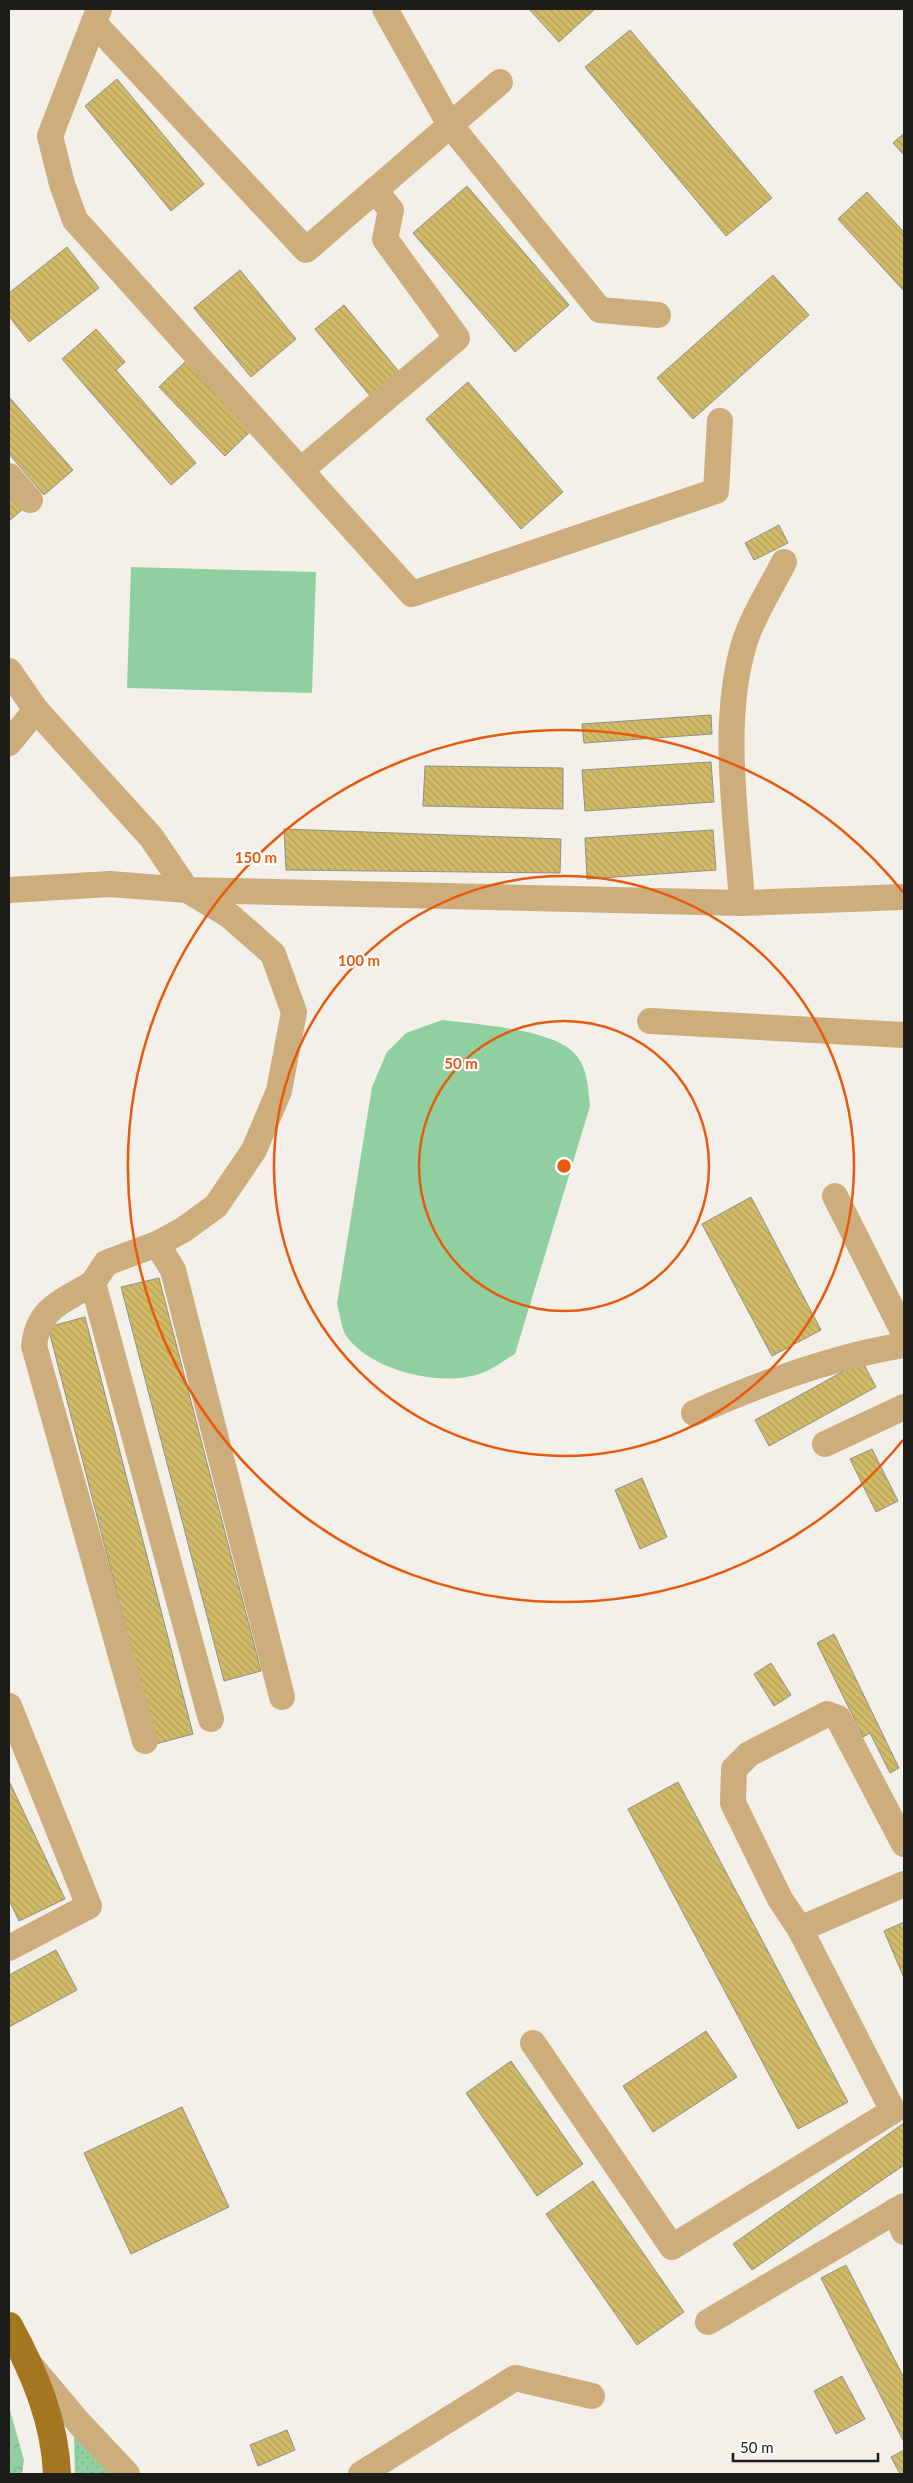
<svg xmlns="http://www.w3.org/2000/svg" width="913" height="2483" font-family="Lato,sans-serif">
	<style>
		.grass { fill: url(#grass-dots) }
		.forest { fill: url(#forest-crowns) }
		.pitch { fill: #90d0a0 }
		.building { fill: url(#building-back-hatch); stroke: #918f89 }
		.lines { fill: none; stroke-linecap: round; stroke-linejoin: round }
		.minor { stroke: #cdad7c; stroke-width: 26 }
		.major { stroke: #a47620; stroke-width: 28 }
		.ring { fill: none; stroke: #e8590c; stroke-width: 2.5 }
		.centre { fill: #e8590c; stroke: #fff; stroke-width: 2.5 }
		.ring-label { font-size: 15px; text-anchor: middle; font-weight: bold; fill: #e8590c; stroke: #fff; stroke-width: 4.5; stroke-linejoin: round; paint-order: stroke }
	</style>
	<defs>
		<pattern id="grass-dots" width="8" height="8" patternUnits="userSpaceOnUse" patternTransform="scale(1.25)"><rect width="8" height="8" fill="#90d0a0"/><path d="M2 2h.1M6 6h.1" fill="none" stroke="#7cb289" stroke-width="1.8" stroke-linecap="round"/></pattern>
		<pattern id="forest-crowns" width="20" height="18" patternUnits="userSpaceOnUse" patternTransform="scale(1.25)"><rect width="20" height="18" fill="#90d0a0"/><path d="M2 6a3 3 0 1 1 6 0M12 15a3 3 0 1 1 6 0" fill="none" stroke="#7cb289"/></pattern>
		<pattern id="building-back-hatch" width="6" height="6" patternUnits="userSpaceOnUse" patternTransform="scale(1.25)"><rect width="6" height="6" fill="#d1bb68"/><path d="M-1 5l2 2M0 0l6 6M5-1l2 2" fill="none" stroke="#b3a05a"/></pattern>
	</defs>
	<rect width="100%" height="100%" fill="#f2f0e9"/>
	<path class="grass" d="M 74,2436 L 111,2474 L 75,2474 Z"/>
	<path class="forest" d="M 9,2407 L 24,2460 L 22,2474 L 9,2474 Z"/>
	<g class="pitch">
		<path d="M 131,567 L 316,572 L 312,693 L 127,688 Z"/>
		<path d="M 442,1020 C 474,1024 552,1029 574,1053 C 588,1068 588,1087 590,1106 L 515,1354 C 504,1360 493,1369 482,1373 C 442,1388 372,1371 347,1337 C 341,1329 340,1313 337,1304 L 372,1087 L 387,1052 L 406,1033 Z"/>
	</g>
	<g class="building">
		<path d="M 529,9 L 595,9 L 559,42 Z"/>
		<path d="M 630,30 L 772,198 L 726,236 L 585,67 Z"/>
		<path d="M 117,79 L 204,184 L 171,211 L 85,106 Z"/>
		<path d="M 904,133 L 904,155 L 893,143 Z"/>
		<path d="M 467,186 L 569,305 L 515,352 L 413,233 Z"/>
		<path d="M 867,192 L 904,232 L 904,291 L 838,219 Z"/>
		<path d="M 67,247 L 99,288 L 29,342 L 9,316 L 9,293 Z"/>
		<path d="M 240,270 L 296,339 L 251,377 L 194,308 Z"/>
		<path d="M 773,275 L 809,315 L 693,419 L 657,378 Z"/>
		<path d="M 344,305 L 400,373 L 371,397 L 315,329 Z"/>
		<path d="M 96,329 L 125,362 L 116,370 L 196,463 L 171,485 L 62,359 Z"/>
		<path d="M 188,359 L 254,428 L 225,456 L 159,387 Z"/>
		<path d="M 468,382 L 563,492 L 521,529 L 426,419 Z"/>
		<path d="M 9,397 L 73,470 L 44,495 L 9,454 Z"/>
		<path d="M 9,493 L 23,509 L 9,521 Z"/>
		<path d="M 779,525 L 788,543 L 754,560 L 745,543 Z"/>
		<path d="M 711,715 L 712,734 L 584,743 L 582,724 Z"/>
		<path d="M 711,762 L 714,802 L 585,811 L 582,770 Z"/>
		<path d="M 425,766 L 563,768 L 563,809 L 423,806 Z"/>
		<path d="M 284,829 L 561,839 L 560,873 L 286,870 Z"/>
		<path d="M 713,830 L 716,870 L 587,879 L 585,838 Z"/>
		<path d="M 751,1197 L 821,1330 L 772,1356 L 702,1224 Z"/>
		<path d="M 159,1278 L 261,1671 L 224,1681 L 121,1287 Z"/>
		<path d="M 85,1317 L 193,1734 L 156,1744 L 48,1327 Z"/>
		<path d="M 862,1361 L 876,1387 L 769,1446 L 755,1420 Z"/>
		<path d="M 872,1449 L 898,1501 L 876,1512 L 850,1459 Z"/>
		<path d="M 642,1478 L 667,1537 L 640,1549 L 615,1490 Z"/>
		<path d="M 834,1634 L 899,1768 L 890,1773 L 870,1733 L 863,1737 L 817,1643 Z"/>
		<path d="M 771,1663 L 791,1695 L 774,1706 L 754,1674 Z"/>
		<path d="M 9,1781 L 65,1899 L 19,1921 L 9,1900 Z"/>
		<path d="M 678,1782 L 848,2102 L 798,2129 L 628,1809 Z"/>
		<path d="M 904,1922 L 904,1978 L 884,1931 Z"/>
		<path d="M 56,1950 L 77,1990 L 9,2027 L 9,1975 Z"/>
		<path d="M 706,2031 L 737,2077 L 653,2132 L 623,2086 Z"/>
		<path d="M 511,2061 L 583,2164 L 537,2196 L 466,2093 Z"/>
		<path d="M 182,2107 L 229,2207 L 131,2254 L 84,2153 Z"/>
		<path d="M 904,2123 L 904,2165 L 752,2270 L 733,2244 Z"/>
		<path d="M 593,2181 L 684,2312 L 637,2345 L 546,2214 Z"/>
		<path d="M 846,2265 L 904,2378 L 904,2442 L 821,2278 Z"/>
		<path d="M 842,2376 L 865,2419 L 836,2434 L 814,2391 Z"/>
		<path d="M 287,2430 L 295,2450 L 258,2466 L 250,2445 Z"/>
		<path d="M 904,2450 L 904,2474 L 900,2474 L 891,2457 Z"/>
	</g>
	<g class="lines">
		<g class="minor">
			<path d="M 99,9 L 50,136 L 62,184 L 75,220 L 412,594 L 716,491 L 720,421"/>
			<path d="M 385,9 L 450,125 L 600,310 L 658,315"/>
			<path d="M 94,23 L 306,250 L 500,82"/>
			<path d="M 301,470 L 457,338 L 385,239 L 391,210 L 375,190"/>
			<path d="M 9,476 L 30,500"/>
			<path d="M 9,671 L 36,710 L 151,837 L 187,890 L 230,916 L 273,954 L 294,1012 L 279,1091 L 254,1150 L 216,1206 L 183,1230 L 157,1244 L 106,1263 L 93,1283 L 211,1719"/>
			<path d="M 9,743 L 36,710"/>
			<path d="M 9,890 L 110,884 L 187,890 L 742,903 L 904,897"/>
			<path d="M 742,903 C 737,820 720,724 744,644 C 751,619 772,586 784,562"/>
			<path d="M 650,1021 L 904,1035"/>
			<path d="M 835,1196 L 904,1333"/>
			<path d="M 157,1244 L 173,1270 L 282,1697"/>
			<path d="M 93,1283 C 64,1301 38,1307 34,1346 L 145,1741"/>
			<path d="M 694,1413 C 761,1383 831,1357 904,1345"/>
			<path d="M 825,1444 L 904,1407"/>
			<path d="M 9,1706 L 89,1906 L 9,1948"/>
			<path d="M 800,1929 L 780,1899 L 733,1803 L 734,1769 L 749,1754 L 827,1714 L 838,1718 L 904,1844"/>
			<path d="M 533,2043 L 672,2247 L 893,2111 L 800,1929 L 904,1884"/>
			<path d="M 895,2211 L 904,2232"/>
			<path d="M 708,2322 L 904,2206"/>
			<path d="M 32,2367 L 79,2423 L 127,2474"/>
			<path d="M 361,2474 L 515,2378 L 592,2396"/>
		</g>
		<path class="major" d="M 9,2326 C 34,2372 55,2421 57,2474"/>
	</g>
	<g class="ring">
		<circle cx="564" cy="1166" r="145"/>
		<circle cx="564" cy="1166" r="290"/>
		<path d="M903 1440A436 436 0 1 1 903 892"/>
	</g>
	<circle cx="564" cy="1166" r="8" class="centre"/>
	<g class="ring-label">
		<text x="256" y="863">150 m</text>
		<text x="359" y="966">100 m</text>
		<text x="461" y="1069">50 m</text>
	</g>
	<rect width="913" height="2483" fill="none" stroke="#1c1c19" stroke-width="20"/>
	<path d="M733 2453v8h145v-8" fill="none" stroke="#1c1c19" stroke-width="2.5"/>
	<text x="740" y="2453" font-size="15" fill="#1c1c19" stroke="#ffffff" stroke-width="4" paint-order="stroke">50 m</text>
</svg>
